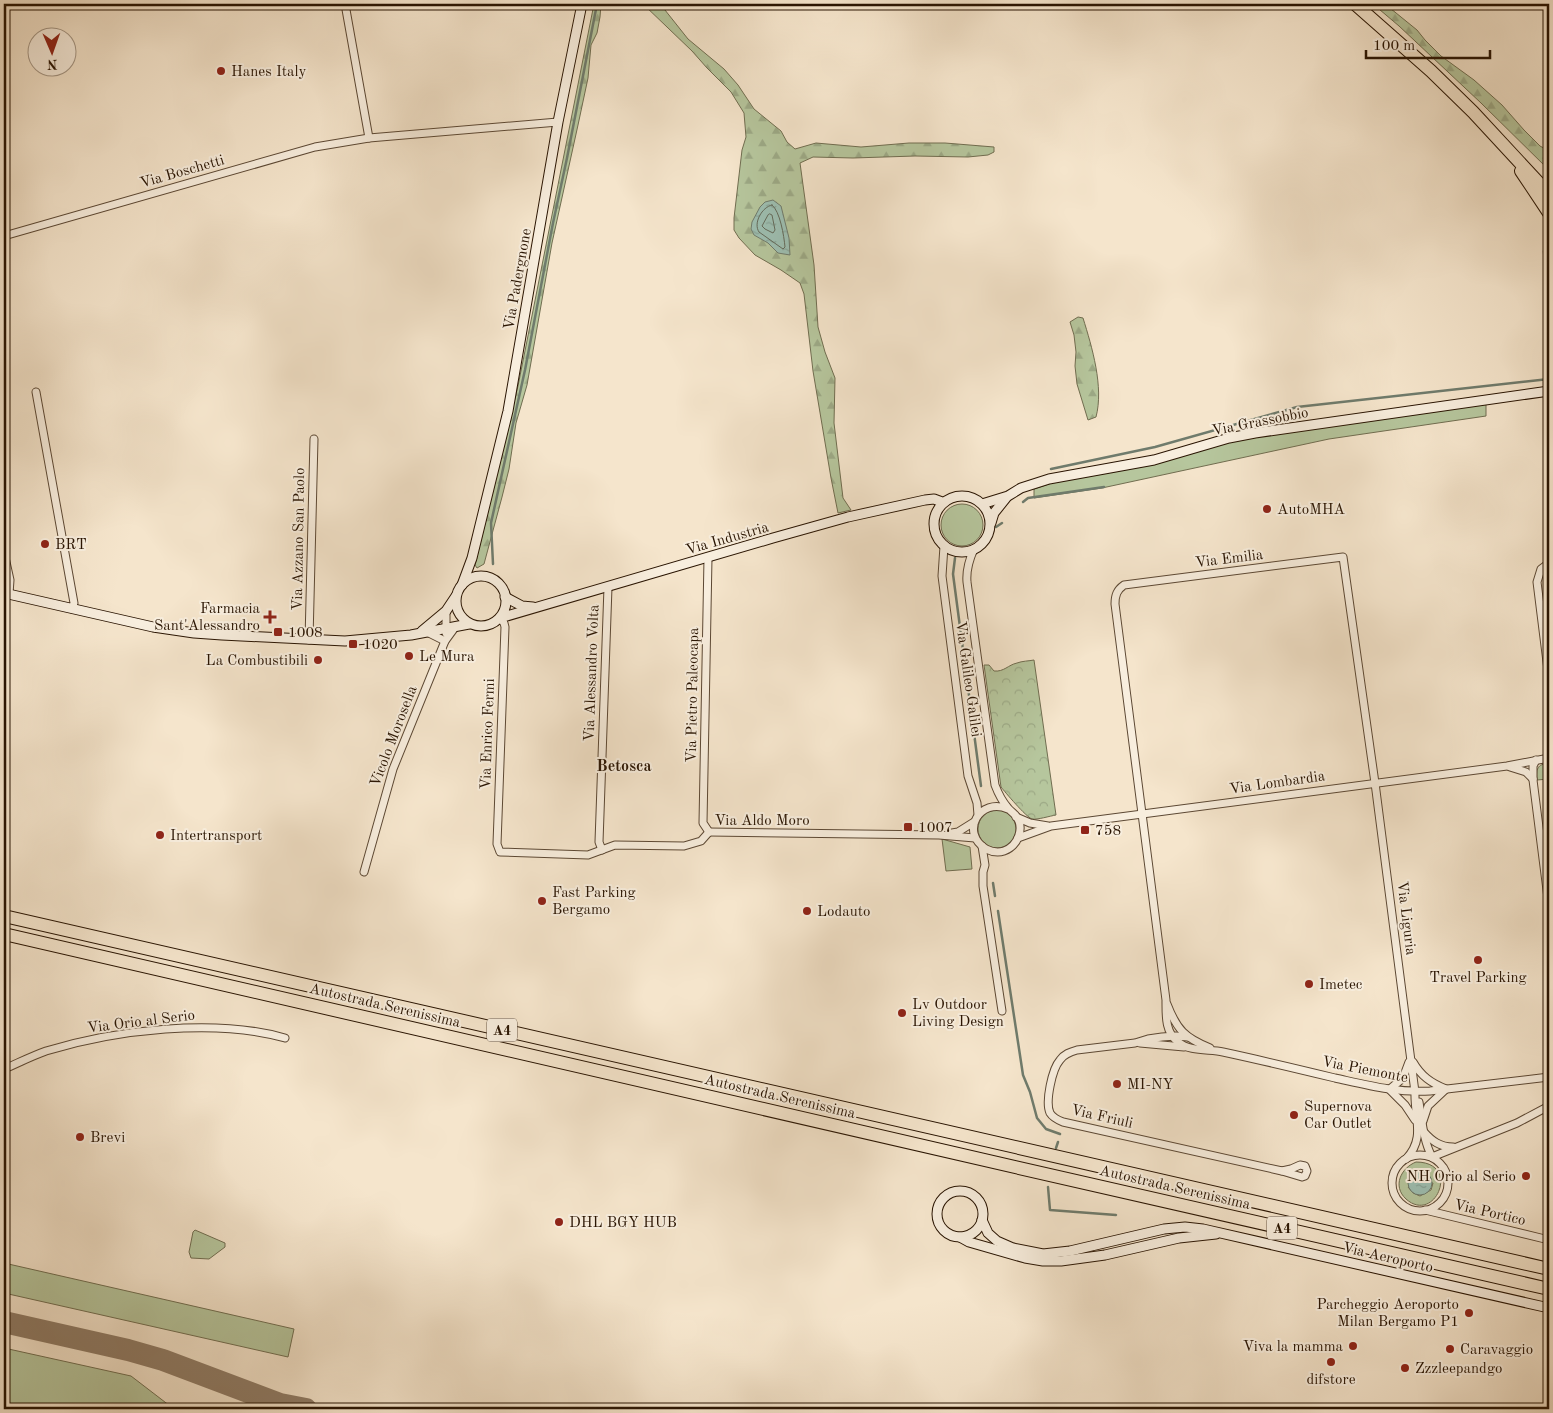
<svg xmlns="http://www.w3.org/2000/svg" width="1553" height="1413" font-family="'Old Standard TT',serif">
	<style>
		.grass { fill: #b6c69d; stroke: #706d50; fill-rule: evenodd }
		.forest { fill: url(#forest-firs); stroke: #706d50 }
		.park { fill: url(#park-crowns); stroke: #706d50 }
		.water { fill: url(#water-ripples); stroke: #6f7b6c }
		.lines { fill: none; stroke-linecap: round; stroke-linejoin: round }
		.shore { stroke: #636a5a; stroke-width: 1 }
		.stream { stroke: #6f7b6c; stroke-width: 2.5 }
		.taxiway { stroke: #8f7c67; stroke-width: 22 }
		.street-casing { stroke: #5c4834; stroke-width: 9 }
		.secondary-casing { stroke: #291402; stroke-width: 11 }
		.highway-casing { stroke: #291402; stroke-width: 14 }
		.street { stroke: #f8eede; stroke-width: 7 }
		.secondary { stroke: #f8eede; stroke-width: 9 }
		.highway { stroke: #f5e5cc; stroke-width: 12 }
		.poi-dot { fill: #8f2418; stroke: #f8eede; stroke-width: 2 }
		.labels { text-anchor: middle; stroke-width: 4; stroke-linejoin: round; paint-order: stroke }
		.shield { fill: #f8eede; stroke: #675544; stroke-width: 1 }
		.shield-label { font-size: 14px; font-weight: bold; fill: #291402 }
		.poi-label { font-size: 15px; fill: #291402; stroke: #f8eede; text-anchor: start }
		.street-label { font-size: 15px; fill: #291402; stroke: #f8eede }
		.neighbourhood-label { font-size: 16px; font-weight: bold; fill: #291402; stroke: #f8eede }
	</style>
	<defs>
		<pattern id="forest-firs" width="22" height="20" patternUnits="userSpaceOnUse" patternTransform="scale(1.25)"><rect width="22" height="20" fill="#b6c69d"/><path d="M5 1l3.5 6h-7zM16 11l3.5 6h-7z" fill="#9ca986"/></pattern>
		<pattern id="park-crowns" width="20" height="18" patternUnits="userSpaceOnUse" patternTransform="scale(1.25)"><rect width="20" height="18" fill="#b6c69d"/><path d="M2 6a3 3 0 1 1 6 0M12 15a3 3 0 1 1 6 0" fill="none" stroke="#9ca986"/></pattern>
		<pattern id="water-ripples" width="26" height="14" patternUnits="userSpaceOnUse" patternTransform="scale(1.25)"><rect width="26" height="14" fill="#9dbfb2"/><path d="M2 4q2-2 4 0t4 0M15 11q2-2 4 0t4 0" fill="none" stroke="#87a397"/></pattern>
	</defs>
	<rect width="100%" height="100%" fill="#f5e5cc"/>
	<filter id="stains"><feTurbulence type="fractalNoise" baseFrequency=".004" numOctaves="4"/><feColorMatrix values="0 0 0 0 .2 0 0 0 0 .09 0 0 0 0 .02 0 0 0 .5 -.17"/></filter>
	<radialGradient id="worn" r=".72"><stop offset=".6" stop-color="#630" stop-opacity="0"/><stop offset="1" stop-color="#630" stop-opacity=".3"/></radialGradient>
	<g class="grass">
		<path d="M 1486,404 L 1486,416 L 1329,439 L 1102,488 L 1034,498 L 1034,489 L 1061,480 L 1253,435 Z"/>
		<circle cx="962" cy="525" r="21"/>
		<path d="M 1549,764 L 1549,779 L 1537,780 C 1536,770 1537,763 1549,764 Z"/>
		<circle cx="997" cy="829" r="19"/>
		<path d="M 942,839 L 970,847 L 972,869 L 946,871 Z"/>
		<path d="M 1416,1162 C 1462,1162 1435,1225 1406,1199 C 1392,1186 1401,1168 1416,1162 ZM 1433,1183 L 1431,1190 L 1420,1196 L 1413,1193 L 1408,1187 Z"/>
		<path d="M 195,1230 L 225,1243 L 225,1247 L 209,1259 L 191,1258 L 189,1252 L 193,1232 Z"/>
		<path d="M 4,1263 L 294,1329 L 288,1357 L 4,1293 Z"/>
		<path d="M 4,1348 L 131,1376 L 174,1409 L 4,1409 Z"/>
	</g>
	<g class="forest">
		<path d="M 594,4 L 601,4 L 600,17 L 597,33 L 591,45 L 588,78 L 578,125 L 552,243 L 527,385 L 516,423 L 509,469 L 502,497 L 484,564 L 477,568 L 475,565 L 518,386 Z"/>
		<path d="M 643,4 L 661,5 L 688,39 L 724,69 L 738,85 L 754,109 L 781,131 L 787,142 L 795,149 L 816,143 L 861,147 L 909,143 L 945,143 L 994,147 L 994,152 L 988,155 L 968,157 L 915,156 L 853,158 L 813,157 L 800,163 L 814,265 L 818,327 L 825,352 L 835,378 L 834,423 L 843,498 L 851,510 L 838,513 L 831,478 L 813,371 L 804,294 L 800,283 L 781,270 L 755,255 L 739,238 L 734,230 L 734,218 L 742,150 L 746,137 L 744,113 L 731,92 L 707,68 L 692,51 Z"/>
		<path d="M 1373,4 L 1385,4 L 1417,30 L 1425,40 L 1441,56 L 1474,80 L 1502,105 L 1524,130 L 1540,146 L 1549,151 L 1549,170 L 1481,103 L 1399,26 Z"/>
		<path d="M 1078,317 L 1083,318 C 1092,347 1104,387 1096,417 L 1088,420 L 1077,384 L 1075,366 L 1076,352 L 1074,335 L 1070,322 Z"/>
	</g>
	<path class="park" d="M 1034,660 L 1056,815 C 1050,816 1037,820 1032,819 C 1026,817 1005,792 1001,787 L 984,665 L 989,665 L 994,671 C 1004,672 1008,665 1017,663 C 1022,661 1029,661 1034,660 Z"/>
	<g class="water">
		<path d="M 773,200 L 781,206 L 789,238 L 790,255 L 778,253 L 768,243 L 754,235 L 751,229 L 752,222 L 760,207 L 765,202 Z"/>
		<circle cx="1420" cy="1183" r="12"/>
	</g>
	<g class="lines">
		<g class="shore">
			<path d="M 772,205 C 780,211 784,236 785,247 L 783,249 L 759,232 C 753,223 762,207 772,205 Z"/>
			<path d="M 770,214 L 772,215 L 775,230 L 773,233 L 765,229 L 762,226 L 768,215 Z"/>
		</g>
		<g class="stream">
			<path d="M 1549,248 L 1544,251 L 1549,320"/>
			<path d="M 1051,469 L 1155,447 L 1297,407 L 1549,379"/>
			<path d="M 1023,502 L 1028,498 L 1104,487"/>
			<path d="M 996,527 L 1002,523"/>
			<path d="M 955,558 L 953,574 L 981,786"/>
			<path d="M 493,564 L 491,523 L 525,370 L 553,223 L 567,158 L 597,4"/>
			<path d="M 993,883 L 995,896"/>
			<path d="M 998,911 L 1023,1075 L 1030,1092 L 1037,1118 L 1046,1129 L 1060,1134"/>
			<path d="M 1056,1148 L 1058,1142"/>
			<path d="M 1048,1187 L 1050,1210 L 1116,1215"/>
		</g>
		<path class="taxiway" d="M 4,1322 L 128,1350 L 163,1360 L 280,1404 L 306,1409"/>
		<defs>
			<g id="street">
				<path d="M 345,4 L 369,138"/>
				<path d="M 4,236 L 315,147 L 369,138 L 558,122"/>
				<path d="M 36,392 L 74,603 L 72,609"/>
				<path d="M 944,546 L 942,576 L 968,776 L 977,803 L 978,815"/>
				<path d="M 974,549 C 969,560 966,570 967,582 L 995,785 C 998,793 1002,801 1008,808 C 1010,811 1014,813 1016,816 C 1025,828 1018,846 1004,851 C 998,853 992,852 986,849 C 959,832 980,797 1008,809"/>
				<path d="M 4,553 L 10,580 L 9,594"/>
				<path d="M 708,558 L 703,823 L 709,832"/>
				<path d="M 1549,563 L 1541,569 L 1537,582 L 1549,678"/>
				<path d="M 446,611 L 446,633"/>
				<path d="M 500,618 L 504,623 L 505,627 L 497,844 L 500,852 L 588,855 L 615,845 L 684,846 L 701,841 L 709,832"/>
				<path d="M 427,632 L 445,641"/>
				<path d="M 309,640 L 314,439"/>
				<path d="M 1536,760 L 1533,766 L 1533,780 L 1549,906"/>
				<path d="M 1510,767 L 1526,772 L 1533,779"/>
				<path d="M 1016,817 L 1030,823 L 1048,826"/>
				<path d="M 709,832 L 939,835 L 975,838"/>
				<path d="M 952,833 L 958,832 L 974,822"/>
				<path d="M 1018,838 L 1051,826 L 1507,766 L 1549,758"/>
				<path d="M 982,846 L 985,865 L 983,872 L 983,886 L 1002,1011"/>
				<path d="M 602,850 L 599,842 L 608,587"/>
				<path d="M 364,872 L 393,769 L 445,641 L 456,626"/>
				<path d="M 1167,1004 C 1177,1030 1185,1038 1210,1048"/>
				<path d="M 1188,1037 L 1176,1036 L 1162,1037 L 1148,1039 L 1135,1043 L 1077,1050 C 1070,1052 1064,1054 1060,1060 C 1052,1069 1045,1102 1050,1113 C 1053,1118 1058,1120 1063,1122 L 1282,1171"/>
				<path d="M 1140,1043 L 1184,1047"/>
				<path d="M 1413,1062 C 1421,1076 1431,1083 1446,1089"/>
				<path d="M 4,1069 C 18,1063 32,1056 46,1051 C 115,1030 215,1018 285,1038"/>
				<path d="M 1390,1089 L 1403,1078 L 1409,1062"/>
				<path d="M 1390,1090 L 1405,1105 L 1415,1120"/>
				<path d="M 1419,1102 C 1422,1120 1423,1140 1432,1157"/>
				<path d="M 1423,1121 L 1428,1106 L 1445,1090"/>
				<path d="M 1424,1132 C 1432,1141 1440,1147 1453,1147"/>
				<circle cx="1420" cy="1183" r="28"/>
				<path d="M 1432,1157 L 1517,1123 L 1549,1106"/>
				<path d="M 1406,1159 C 1426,1138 1414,1118 1415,1092 L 1375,783 L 1343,557 L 1124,585 C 1117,590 1115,595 1115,604 L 1166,1000 C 1166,1016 1165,1032 1178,1042 C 1190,1052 1209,1049 1223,1052 C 1260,1060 1298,1069 1335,1078 C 1367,1085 1397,1093 1430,1091 L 1549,1077"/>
				<path d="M 1300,1165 L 1305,1166 L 1307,1171 L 1305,1176 L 1302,1177 L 1282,1171 L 1291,1169 Z"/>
				<path d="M 1425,1210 L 1549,1240"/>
			</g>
			<g id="secondary">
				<circle cx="962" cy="524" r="28"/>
				<path d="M 982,504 L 1008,496 L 1021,488 L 1049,479 L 1154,460 L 1229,438 L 1255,433 L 1549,391"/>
				<path d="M 991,523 L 994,513 L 1006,498"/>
				<circle cx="481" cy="601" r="25"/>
				<path d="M 462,585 L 472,558 L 508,411 L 558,122 L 582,4"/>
				<path d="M 4,593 L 153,627 L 194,633 L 222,635 L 345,641 L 411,635 L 469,624"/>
				<path d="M 505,597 L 522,606 L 533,607"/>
				<path d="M 500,618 L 773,538 L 848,517 L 925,500 L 934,499 L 942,502"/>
				<path d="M 422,631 L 446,611 L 456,596"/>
				<circle cx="960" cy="1214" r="23"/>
				<path d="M 982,1220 L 988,1233 L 997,1241 L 1013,1248 L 1043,1254 L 1070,1251 L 1164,1229 L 1185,1227 L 1203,1229 L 1549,1308"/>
				<path d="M 960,1237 L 969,1242 L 1025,1258 L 1043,1261 L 1061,1261 L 1105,1255 L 1179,1238 L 1216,1234"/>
			</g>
			<g id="highway">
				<path d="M 1355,4 L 1431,71 L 1473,112 L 1549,194"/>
				<path d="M 1521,171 L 1549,213"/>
				<path d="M 4,916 L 1549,1269"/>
				<path d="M 4,934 L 1015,1167 L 1549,1289"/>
			</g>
		</defs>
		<use href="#street" class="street-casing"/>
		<use href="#secondary" class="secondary-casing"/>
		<use href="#highway" class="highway-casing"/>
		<use href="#street" class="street"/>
		<use href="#secondary" class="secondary"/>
		<use href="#highway" class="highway"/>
	</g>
	<g class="poi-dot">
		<circle cx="221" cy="71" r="5"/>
		<circle cx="1267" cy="509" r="5"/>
		<circle cx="45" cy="544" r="5"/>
		<path d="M267.5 609.5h5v5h5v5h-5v5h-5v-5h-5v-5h5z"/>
		<rect x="273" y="627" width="10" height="10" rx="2.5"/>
		<rect x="348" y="639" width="10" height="10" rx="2.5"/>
		<circle cx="409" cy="656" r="5"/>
		<circle cx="318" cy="660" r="5"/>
		<rect x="903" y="822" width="10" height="10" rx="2.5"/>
		<rect x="1080" y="825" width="10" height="10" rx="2.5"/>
		<circle cx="160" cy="835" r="5"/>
		<circle cx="542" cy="901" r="5"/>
		<circle cx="807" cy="911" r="5"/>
		<circle cx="1478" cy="960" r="5"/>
		<circle cx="1309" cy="984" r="5"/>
		<circle cx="902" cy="1013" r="5"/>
		<circle cx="1117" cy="1084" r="5"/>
		<circle cx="1294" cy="1115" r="5"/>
		<circle cx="80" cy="1137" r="5"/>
		<circle cx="1526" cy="1176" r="5"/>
		<circle cx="559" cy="1222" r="5"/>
		<circle cx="1469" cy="1313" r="5"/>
		<circle cx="1353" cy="1346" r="5"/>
		<circle cx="1450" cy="1349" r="5"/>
		<circle cx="1331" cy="1362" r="5"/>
		<circle cx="1405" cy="1368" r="5"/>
	</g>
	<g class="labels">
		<g class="shield">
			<rect x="487" y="1018.5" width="30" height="23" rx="4"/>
			<rect x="1267" y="1216.5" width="30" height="23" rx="4"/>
		</g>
		<g class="shield-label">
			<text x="502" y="1035">A4</text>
			<text x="1282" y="1233">A4</text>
		</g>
		<g class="poi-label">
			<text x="231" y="76">Hanes Italy</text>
			<text x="1277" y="514">AutoMHA</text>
			<text x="55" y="549">BRT</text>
			<text x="260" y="613" text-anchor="end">Farmacia<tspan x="260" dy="17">Sant'Alessandro</tspan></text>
			<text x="288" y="637">1008</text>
			<text x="363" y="649">1020</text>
			<text x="419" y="661">Le Mura</text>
			<text x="308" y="665" text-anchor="end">La Combustibili</text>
			<text x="918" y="832">1007</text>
			<text x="1095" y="835">758</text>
			<text x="170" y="840">Intertransport</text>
			<text x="552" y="897">Fast Parking<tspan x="552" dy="17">Bergamo</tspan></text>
			<text x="817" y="916">Lodauto</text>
			<text x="1478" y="982" text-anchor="middle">Travel Parking</text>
			<text x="1319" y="989">Imetec</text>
			<text x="912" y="1009">Lv Outdoor<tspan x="912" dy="17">Living Design</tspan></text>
			<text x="1127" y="1089">MI-NY</text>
			<text x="1304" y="1111">Supernova<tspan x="1304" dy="17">Car Outlet</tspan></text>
			<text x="90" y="1142">Brevi</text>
			<text x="1516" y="1181" text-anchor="end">NH Orio al Serio</text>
			<text x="569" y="1227">DHL BGY HUB</text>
			<text x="1459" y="1309" text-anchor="end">Parcheggio Aeroporto<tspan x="1459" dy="17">Milan Bergamo P1</tspan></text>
			<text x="1343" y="1351" text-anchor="end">Viva la mamma</text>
			<text x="1460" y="1354">Caravaggio</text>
			<text x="1415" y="1373">Zzzleepandgo</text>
			<text x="1331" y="1384" text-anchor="middle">difstore</text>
		</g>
		<g class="street-label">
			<text transform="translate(182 171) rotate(-16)" y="5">Via Boschetti</text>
			<text transform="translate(517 279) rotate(-80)" y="5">Via Padergnone</text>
			<text transform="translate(1260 421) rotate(-11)" y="5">Via Grassobbio</text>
			<text transform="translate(727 538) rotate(-16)" y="5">Via Industria</text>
			<text transform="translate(298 539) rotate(-89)" y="5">Via Azzano San Paolo</text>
			<text transform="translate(1229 558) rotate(-7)" y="5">Via Emilia</text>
			<text transform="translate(591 673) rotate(-88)" y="5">Via Alessandro Volta</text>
			<text transform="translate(969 679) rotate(82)" y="5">Via Galileo Galilei</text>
			<text transform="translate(692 695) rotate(-89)" y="5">Via Pietro Paleocapa</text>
			<text transform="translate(487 734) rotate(-88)" y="5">Via Enrico Fermi</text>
			<text transform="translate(393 736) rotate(-69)" y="5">Vicolo Morosella</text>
			<text transform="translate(1277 782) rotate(-8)" y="5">Via Lombardia</text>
			<text x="762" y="825">Via Aldo Moro</text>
			<text transform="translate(1407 918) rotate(83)" y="5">Via Liguria</text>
			<text transform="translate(385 1005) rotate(13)" y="5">Autostrada Serenissima</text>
			<text transform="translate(141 1021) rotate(-7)" y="5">Via Orio al Serio</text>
			<text transform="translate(1365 1069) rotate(11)" y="5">Via Piemonte</text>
			<text transform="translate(780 1096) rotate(13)" y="5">Autostrada Serenissima</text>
			<text transform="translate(1102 1116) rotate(13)" y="5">Via Friuli</text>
			<text transform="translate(1175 1187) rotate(13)" y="5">Autostrada Serenissima</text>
			<text transform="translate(1490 1212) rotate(13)" y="5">Via Portico</text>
			<text transform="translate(1388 1257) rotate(13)" y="5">Via Aeroporto</text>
		</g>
		<g class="neighbourhood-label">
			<text x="624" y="771">Betosca</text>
		</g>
	</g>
	<rect width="1553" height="1413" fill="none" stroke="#f5e5cc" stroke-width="20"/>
	<rect x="5" y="5" width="1543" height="1403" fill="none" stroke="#291402" stroke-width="2.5"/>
	<rect x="10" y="10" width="1533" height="1393" fill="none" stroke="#291402"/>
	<g transform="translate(52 52) rotate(178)"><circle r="24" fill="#f8eede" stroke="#a59786"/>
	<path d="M0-4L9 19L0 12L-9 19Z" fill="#8f2418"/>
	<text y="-8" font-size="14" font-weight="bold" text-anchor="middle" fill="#291402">N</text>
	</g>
	<path d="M1366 50v8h124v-8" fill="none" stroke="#291402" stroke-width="2.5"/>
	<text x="1373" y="50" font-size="15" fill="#291402" stroke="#f8eede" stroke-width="4" paint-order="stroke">100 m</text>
	<rect width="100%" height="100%" filter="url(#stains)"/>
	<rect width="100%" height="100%" fill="url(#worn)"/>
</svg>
